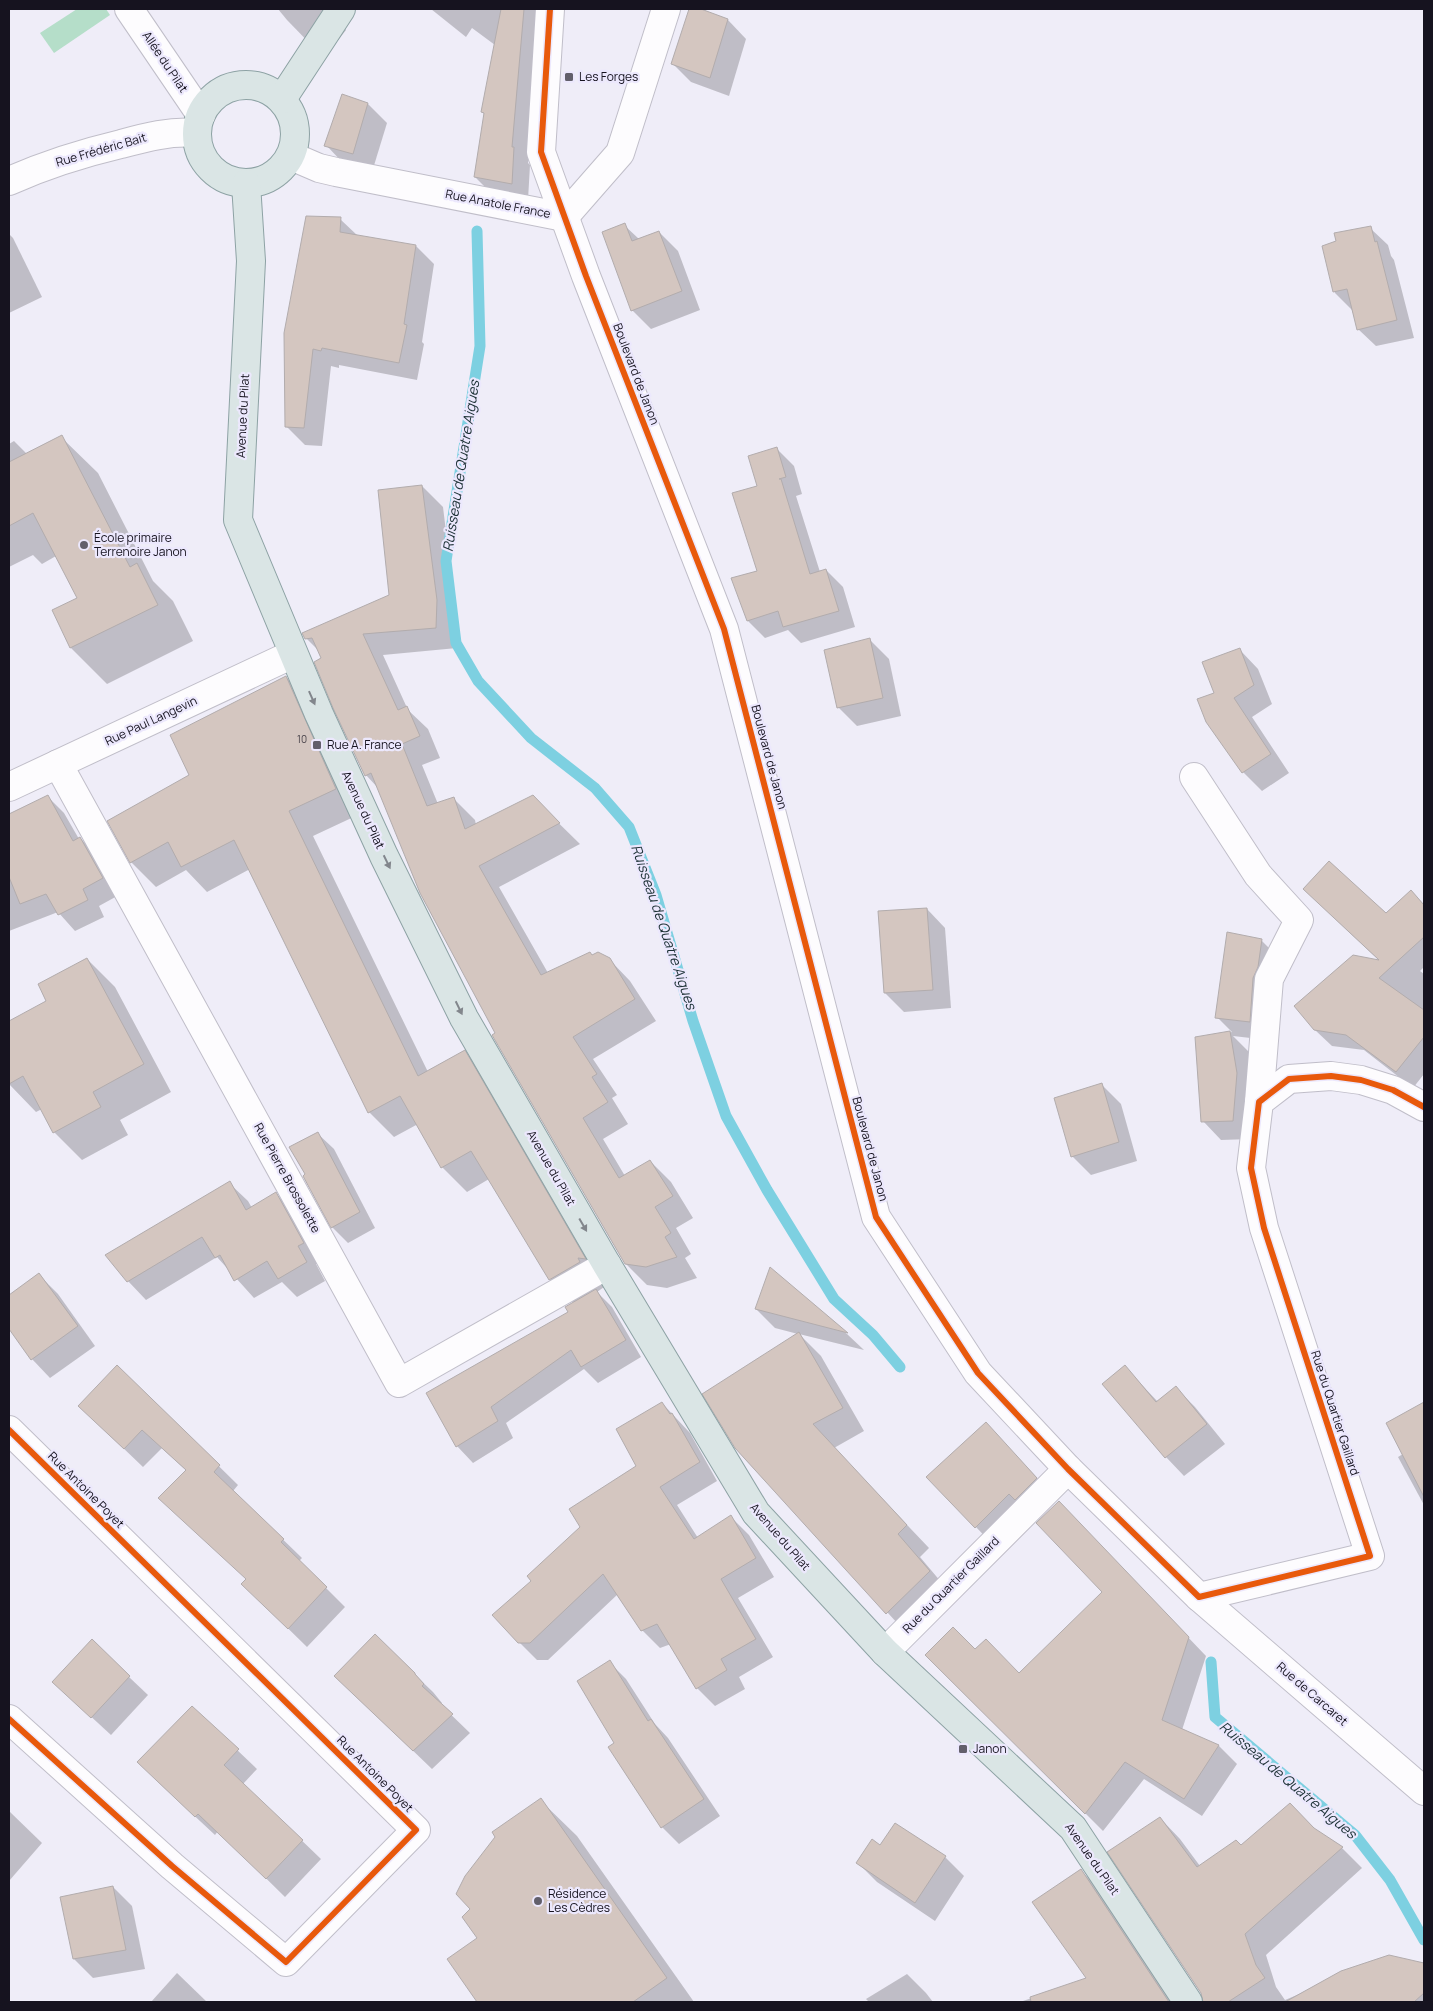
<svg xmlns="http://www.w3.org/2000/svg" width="1433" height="2011" font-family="Manrope,sans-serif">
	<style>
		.green { fill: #b5dec9 }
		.shadow { fill: #0003 }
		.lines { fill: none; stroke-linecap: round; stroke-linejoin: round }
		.stream { stroke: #7dd0e1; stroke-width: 11 }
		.building { fill: #d4c6c0; stroke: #b2acad }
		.minor-casing { stroke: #c0bec9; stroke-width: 30 }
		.major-casing { stroke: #8da2a4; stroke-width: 30 }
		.minor { stroke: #fdfcfe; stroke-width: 28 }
		.major { stroke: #dae5e5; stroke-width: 28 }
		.cycleway-casing { stroke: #ece8fd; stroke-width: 9 }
		.cycleway { stroke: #e8590c; stroke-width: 6 }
		.oneway { fill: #82868c }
		.poi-dot { fill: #625f6b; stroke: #ece8fd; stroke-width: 2 }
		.labels { text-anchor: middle; stroke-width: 4.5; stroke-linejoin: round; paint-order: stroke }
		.number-label { font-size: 10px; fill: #464047 }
		.street-label { font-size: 12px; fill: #16131f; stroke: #ece8fd }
		.poi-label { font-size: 12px; fill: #16131f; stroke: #ece8fd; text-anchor: start }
		.water-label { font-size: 14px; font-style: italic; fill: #1b3034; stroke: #ece8fd }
	</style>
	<rect width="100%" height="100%" fill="#efedf8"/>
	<path class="green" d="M 77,9 L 106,9 L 110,15 L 54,53 L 40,33 Z"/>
	<g class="shadow">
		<path d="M 278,9 L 329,9 L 346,30 L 339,39 L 322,56 L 287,20 Z"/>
		<path d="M 431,9 L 542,9 L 528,163 L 530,165 L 528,200 L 492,194 L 475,177 L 485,115 L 482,111 L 495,45 L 472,28 L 466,37 Z"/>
		<path d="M 690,9 L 697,9 L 728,20 L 746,39 L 729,96 L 691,82 L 672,63 Z"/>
		<path d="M 343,96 L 368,104 L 387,123 L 372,172 L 344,164 L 326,145 Z"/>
		<path d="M 340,219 L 358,236 L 416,246 L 434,264 L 422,342 L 424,344 L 417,380 L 339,365 L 339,368 L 331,366 L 322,446 L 305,445 L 287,427 Z"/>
		<path d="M 624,225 L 639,239 L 659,232 L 678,251 L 700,310 L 651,329 L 632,310 Z"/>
		<path d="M 1370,228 L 1388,245 L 1391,256 L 1394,260 L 1414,338 L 1376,346 L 1358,329 L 1352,310 L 1335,293 L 1324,247 Z"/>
		<path d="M 9,234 L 13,238 L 42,297 L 9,313 Z"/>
		<path d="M 61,437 L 98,473 L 153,581 L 173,601 L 193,641 L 107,684 L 71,648 L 78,598 L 56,556 L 42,564 L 33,555 L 9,567 L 9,444 L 14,441 L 27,454 Z"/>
		<path d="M 777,449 L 794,466 L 802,494 L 796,496 L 820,572 L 826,570 L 843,587 L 855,627 L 801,643 L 788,630 L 765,638 L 748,621 L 733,578 L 758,571 L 758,487 Z"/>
		<path d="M 422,486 L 443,507 L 457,622 L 457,648 L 383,655 L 408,710 L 428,729 L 440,758 L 422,765 L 438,804 L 453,798 L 475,820 L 476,825 L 532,797 L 580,844 L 499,887 L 548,973 L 592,956 L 609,959 L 630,981 L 656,1021 L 593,1059 L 617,1095 L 612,1098 L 628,1124 L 603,1139 L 625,1176 L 650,1161 L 671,1182 L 693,1218 L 676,1228 L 691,1254 L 685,1258 L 697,1278 L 667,1288 L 647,1285 L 626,1264 L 497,1034 L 378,788 L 366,775 L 321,653 L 306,638 L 390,596 Z"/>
		<path d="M 870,640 L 889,659 L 901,716 L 857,726 L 838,707 Z"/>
		<path d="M 1240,650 L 1258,669 L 1272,704 L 1252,717 L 1289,773 L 1262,791 L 1243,772 L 1215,694 Z"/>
		<path d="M 286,677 L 311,702 L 360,814 L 313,836 L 428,1072 L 464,1052 L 489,1077 L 604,1287 L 597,1292 L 612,1307 L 641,1357 L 598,1383 L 584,1369 L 506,1423 L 513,1438 L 473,1463 L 457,1446 L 570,1312 L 574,1303 L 550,1279 L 489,1179 L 467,1192 L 442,1167 L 418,1124 L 394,1137 L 369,1112 L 250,869 L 207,892 L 186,870 L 156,887 L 131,862 L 191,776 Z"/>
		<path d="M 47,796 L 64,813 L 79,839 L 80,838 L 97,855 L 119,895 L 99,906 L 104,917 L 75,931 L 58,912 L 9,931 L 9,815 Z"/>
		<path d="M 1304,889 L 1386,915 L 1411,892 L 1424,905 L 1424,967 L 1420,971 L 1424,974 L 1424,1074 L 1413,1088 L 1364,1050 L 1332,1046 L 1315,1030 L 1381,962 Z"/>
		<path d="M 927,909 L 945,928 L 951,1008 L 904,1012 L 885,993 Z"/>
		<path d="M 1261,940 L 1280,959 L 1268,1040 L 1233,1036 L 1248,1051 L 1256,1092 L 1251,1139 L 1221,1140 L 1203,1121 L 1197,1038 L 1232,1032 L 1217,1017 Z"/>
		<path d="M 87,959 L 115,987 L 171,1092 L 120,1120 L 128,1135 L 82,1160 L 54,1132 L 42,1109 L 36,1112 L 9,1084 L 9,1023 L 48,1001 Z"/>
		<path d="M 1102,1085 L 1121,1104 L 1137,1161 L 1091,1175 L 1072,1156 Z"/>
		<path d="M 317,1133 L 334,1149 L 375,1228 L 348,1243 L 332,1227 Z"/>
		<path d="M 229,1183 L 248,1201 L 252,1208 L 276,1194 L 294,1212 L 321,1261 L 316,1264 L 325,1281 L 297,1297 L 282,1282 L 254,1298 L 217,1257 L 146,1300 L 128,1281 Z"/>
		<path d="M 771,1269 L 847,1334 L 864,1350 L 799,1334 L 821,1356 L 864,1431 L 834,1448 L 929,1548 L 920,1557 L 952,1595 L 909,1636 L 736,1447 L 798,1334 L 775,1328 L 756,1309 Z"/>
		<path d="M 39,1275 L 58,1294 L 95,1346 L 50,1378 L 32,1359 L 9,1327 L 9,1297 Z"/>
		<path d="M 117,1366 L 238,1485 L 233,1491 L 302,1558 L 299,1561 L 345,1607 L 307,1647 L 261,1602 L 247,1580 L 187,1471 L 162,1448 L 143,1467 L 98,1424 Z"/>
		<path d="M 1125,1367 L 1158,1402 L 1176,1388 L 1195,1407 L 1225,1444 L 1184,1476 L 1166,1457 Z"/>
		<path d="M 662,1403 L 690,1433 L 717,1481 L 677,1505 L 698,1538 L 731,1517 L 749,1535 L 774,1577 L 738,1598 L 773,1657 L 739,1677 L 745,1689 L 715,1706 L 697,1688 L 671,1644 L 660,1648 L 642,1630 L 618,1594 L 548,1660 L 537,1660 L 519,1642 L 533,1581 L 637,1466 Z"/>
		<path d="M 1424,1403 L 1424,1505 L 1398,1457 L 1403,1454 L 1388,1423 Z"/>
		<path d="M 1004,1443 L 1055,1497 L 994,1546 L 976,1527 Z"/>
		<path d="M 1076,1520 L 1206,1656 L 1182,1730 L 1219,1746 L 1237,1764 L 1202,1816 L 1144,1779 L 1103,1831 L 927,1655 L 975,1650 L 1020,1675 L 1104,1592 Z"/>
		<path d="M 609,1662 L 626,1679 L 655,1724 L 668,1738 L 720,1816 L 679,1844 L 662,1827 L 616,1743 Z"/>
		<path d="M 414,1674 L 433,1692 L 442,1703 L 440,1704 L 470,1733 L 432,1769 L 354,1694 Z"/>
		<path d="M 129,1677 L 148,1695 L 111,1735 L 73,1700 Z"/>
		<path d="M 192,1707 L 257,1769 L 243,1784 L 321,1859 L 285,1897 L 218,1831 L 215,1835 L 157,1781 Z"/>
		<path d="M 540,1800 L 577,1836 L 694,2002 L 478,2002 L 448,1959 L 479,1938 L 472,1909 Z"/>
		<path d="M 9,1811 L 42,1843 L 9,1881 Z"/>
		<path d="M 1160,1818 L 1180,1839 L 1200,1866 L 1241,1846 L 1316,1831 L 1342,1848 L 1362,1868 L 1266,1955 L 1276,1987 L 1285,2000 L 1389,1957 L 1424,1963 L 1424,2002 L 1204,2002 Z"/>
		<path d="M 895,1825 L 945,1857 L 964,1876 L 935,1921 L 877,1882 L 858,1863 L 881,1846 Z"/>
		<path d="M 1081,1871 L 1102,1891 L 1175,2002 L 1020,2002 L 1088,1979 Z"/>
		<path d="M 113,1887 L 132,1906 L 145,1969 L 93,1978 L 74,1959 L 62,1898 Z"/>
		<path d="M 177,1973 L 207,2002 L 151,2002 Z"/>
		<path d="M 907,1974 L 926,1993 L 933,2002 L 869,2002 L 866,1999 Z"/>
	</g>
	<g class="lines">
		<g class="stream">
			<path d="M 477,231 L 480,346 L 446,561 L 456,643 L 478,681 L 531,738 L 595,788 L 629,827 L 656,895 L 693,1021 L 726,1116 L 767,1190 L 834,1299 L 873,1335 L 900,1367"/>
			<path d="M 1211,1662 L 1215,1717 L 1355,1835 L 1390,1880 L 1424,1940"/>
		</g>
	</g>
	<g class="building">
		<path d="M 501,9 L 524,9 L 512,147 L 514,147 L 512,184 L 474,177 L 484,113 L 481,112 Z"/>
		<path d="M 689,9 L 701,9 L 728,19 L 710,78 L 671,64 Z"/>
		<path d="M 342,94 L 368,103 L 353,154 L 324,146 Z"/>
		<path d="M 306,216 L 341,217 L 340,232 L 416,245 L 404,324 L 407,325 L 399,363 L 322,348 L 321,351 L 313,349 L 304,428 L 285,427 L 284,333 Z"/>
		<path d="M 625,223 L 632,241 L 659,231 L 682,291 L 631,311 L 602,232 Z"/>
		<path d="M 1371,226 L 1375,242 L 1377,241 L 1397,320 L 1357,330 L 1347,289 L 1333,292 L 1322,246 L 1336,241 L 1334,233 Z"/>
		<path d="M 62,435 L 130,567 L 137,563 L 158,605 L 70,648 L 52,610 L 77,598 L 33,513 L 9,526 L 9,462 Z"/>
		<path d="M 777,447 L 786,477 L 779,479 L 781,479 L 810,574 L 826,569 L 839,611 L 783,627 L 778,611 L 747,621 L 731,578 L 757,571 L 732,493 L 757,486 L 748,456 Z"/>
		<path d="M 422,485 L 437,600 L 436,628 L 363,634 L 398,710 L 407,706 L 420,736 L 402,744 L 427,806 L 454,797 L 465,829 L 533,795 L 560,823 L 479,866 L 541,975 L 590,952 L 592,955 L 598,952 L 610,958 L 635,999 L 573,1037 L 597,1074 L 592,1077 L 608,1102 L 583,1118 L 619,1178 L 650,1160 L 673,1196 L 655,1207 L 671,1233 L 665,1237 L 677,1257 L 646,1267 L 625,1264 L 492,1035 L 495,1033 L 420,893 L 371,773 L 365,776 L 333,708 L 314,662 L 321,658 L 312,638 L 305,639 L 302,633 L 389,595 L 378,490 Z"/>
		<path d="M 870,638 L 883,698 L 837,708 L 824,650 Z"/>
		<path d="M 1240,648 L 1254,685 L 1234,698 L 1271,754 L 1242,773 L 1206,722 L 1197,699 L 1214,693 L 1202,662 Z"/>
		<path d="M 286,676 L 336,789 L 289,811 L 418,1076 L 465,1050 L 586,1259 L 578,1258 L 580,1262 L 549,1280 L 471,1151 L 441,1168 L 400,1096 L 368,1113 L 234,840 L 181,867 L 168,842 L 130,863 L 107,821 L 189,775 L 170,735 Z"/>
		<path d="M 48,795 L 73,841 L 80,837 L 103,878 L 83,889 L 88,900 L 58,915 L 46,894 L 20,904 L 9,877 L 9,814 Z"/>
		<path d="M 1329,861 L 1386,913 L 1411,890 L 1424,905 L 1424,937 L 1379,978 L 1424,1010 L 1424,1037 L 1396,1072 L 1346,1035 L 1314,1030 L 1294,1006 L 1353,955 L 1379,960 L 1303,889 Z"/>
		<path d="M 927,908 L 933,990 L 884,993 L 878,911 Z"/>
		<path d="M 1227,932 L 1262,939 L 1258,967 L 1253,978 L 1250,1022 L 1215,1018 Z"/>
		<path d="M 87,958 L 144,1064 L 93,1092 L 101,1107 L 53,1133 L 23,1076 L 9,1084 L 9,1021 L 46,1001 L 38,984 Z"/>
		<path d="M 1230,1031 L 1237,1073 L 1233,1121 L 1201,1122 L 1195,1037 Z"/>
		<path d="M 1102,1083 L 1119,1142 L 1071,1157 L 1054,1098 Z"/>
		<path d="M 318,1132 L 360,1212 L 331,1228 L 303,1176 L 305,1174 L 289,1147 Z"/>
		<path d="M 230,1181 L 246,1210 L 276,1192 L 304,1243 L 298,1246 L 307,1262 L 278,1279 L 267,1261 L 234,1281 L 220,1255 L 215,1258 L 202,1237 L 127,1282 L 105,1255 Z"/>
		<path d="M 770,1267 L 848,1333 L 755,1309 Z"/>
		<path d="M 39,1273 L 78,1326 L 31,1360 L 9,1329 L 9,1295 Z"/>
		<path d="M 596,1289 L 626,1340 L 581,1367 L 571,1350 L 491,1407 L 498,1421 L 456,1447 L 426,1393 L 568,1312 L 565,1307 Z"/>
		<path d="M 799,1332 L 843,1408 L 813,1424 L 907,1525 L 898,1534 L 930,1571 L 886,1614 L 735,1448 L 702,1394 Z"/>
		<path d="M 117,1365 L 220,1465 L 214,1472 L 284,1539 L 281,1542 L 327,1587 L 288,1629 L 241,1584 L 246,1579 L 158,1498 L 186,1470 L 142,1430 L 124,1449 L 78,1406 Z"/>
		<path d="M 1125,1365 L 1156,1402 L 1176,1386 L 1207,1424 L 1165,1458 L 1102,1384 Z"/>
		<path d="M 662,1402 L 670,1414 L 672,1413 L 700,1462 L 660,1487 L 694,1539 L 731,1515 L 756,1558 L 721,1579 L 756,1639 L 721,1659 L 727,1670 L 696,1689 L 657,1624 L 641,1631 L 603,1574 L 530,1643 L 518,1643 L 492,1615 L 531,1581 L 527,1576 L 580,1527 L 569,1509 L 636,1466 L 616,1429 Z"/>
		<path d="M 1424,1402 L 1424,1497 L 1386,1423 Z"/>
		<path d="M 986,1422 L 1037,1478 L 1015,1500 L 1009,1494 L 975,1528 L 926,1477 Z"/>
		<path d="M 1059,1501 L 1189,1637 L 1162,1720 L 1219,1745 L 1184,1799 L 1125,1762 L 1085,1814 L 925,1655 L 953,1627 L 975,1649 L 986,1639 L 1019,1673 L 1102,1592 L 1036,1523 Z"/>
		<path d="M 375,1634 L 415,1673 L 415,1674 L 424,1684 L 422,1686 L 453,1714 L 413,1751 L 334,1676 Z"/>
		<path d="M 92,1639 L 130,1676 L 91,1718 L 52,1682 Z"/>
		<path d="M 610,1660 L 648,1721 L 651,1719 L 704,1799 L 661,1828 L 608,1747 L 614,1743 L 577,1681 Z"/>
		<path d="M 192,1706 L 239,1749 L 224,1765 L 303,1840 L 266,1879 L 198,1814 L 195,1817 L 137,1762 Z"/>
		<path d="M 541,1798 L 667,1978 L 633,2002 L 477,2002 L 447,1959 L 477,1938 L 462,1917 L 470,1909 L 456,1894 L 465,1876 L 495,1837 L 492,1832 Z"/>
		<path d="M 1290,1803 L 1314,1828 L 1343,1847 L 1245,1934 L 1256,1965 L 1265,1978 L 1228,2002 L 1203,2002 L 1201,1993 L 1107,1852 L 1160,1817 L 1197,1867 L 1236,1840 L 1241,1845 Z"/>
		<path d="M 895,1823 L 946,1856 L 915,1903 L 856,1863 L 872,1839 L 880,1845 Z"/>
		<path d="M 1081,1869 L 1169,2002 L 1031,2002 L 1030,1997 L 1086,1978 L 1032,1902 Z"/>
		<path d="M 113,1886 L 126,1950 L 73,1959 L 60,1897 Z"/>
		<path d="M 1389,1955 L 1424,1963 L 1424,1993 L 1414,2002 L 1285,2002 L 1341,1971 Z"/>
	</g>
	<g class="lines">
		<defs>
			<g id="minor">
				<path d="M 129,9 L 201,115"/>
				<path d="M 550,9 L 541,152 L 586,276 L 724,629 L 876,1217 L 978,1373 L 1068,1469 L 1199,1597 L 1370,1556 L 1264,1228 L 1251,1168 L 1259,1102 L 1289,1079 L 1331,1076 L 1361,1080 L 1393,1090 L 1424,1107"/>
				<path d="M 291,156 L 319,168 L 336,172 L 564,217"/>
				<path d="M 9,181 C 45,165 83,153 121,144 C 147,137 170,131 196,133"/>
				<path d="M 564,217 L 620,153 L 666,9"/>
				<path d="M 58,764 L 399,1383 L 607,1265"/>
				<path d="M 1194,777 L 1258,875 L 1299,920 L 1269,979 L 1259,1102"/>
				<path d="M 9,787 L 293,654"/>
				<path d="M 9,1430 L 416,1830 L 286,1962 L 172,1866 L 9,1719"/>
				<path d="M 1199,1597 L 1424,1791"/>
				<path d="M 885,1652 L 1068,1469"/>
			</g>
			<g id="major">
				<circle cx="246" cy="134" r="49"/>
				<path d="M 282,99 L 341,9"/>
				<path d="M 246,184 L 251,261 L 238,520 L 319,714 L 384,856 L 464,1018 L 607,1265 L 756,1513 L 885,1652 L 1073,1828 L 1188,2002"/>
			</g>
		</defs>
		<use href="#minor" class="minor-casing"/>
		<use href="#major" class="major-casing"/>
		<use href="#minor" class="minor"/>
		<use href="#major" class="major"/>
		<defs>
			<g id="cycleway">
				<path d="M 550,9 L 541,152 L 586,276 L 724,629 L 876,1217 L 978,1373 L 1068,1469 L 1199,1597 L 1370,1556 L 1264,1228 L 1251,1168 L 1259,1102 L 1289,1079 L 1331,1076 L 1361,1080 L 1393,1090 L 1424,1107"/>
				<path d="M 9,1430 L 416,1830 L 286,1962 L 172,1866 L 9,1719"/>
			</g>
		</defs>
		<use href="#cycleway" class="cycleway-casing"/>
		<use href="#cycleway" class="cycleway"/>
	</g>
	<defs><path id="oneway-solid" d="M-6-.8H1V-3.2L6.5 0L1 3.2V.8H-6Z" transform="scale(1.25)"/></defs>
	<g class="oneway">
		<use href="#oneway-solid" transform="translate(312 698) rotate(66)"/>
		<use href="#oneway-solid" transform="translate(387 862) rotate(64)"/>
		<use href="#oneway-solid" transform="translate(459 1008) rotate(64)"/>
		<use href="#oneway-solid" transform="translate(583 1225) rotate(60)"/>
	</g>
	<g class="poi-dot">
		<rect x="564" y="72" width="10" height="10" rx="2.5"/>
		<circle cx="84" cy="545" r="5"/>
		<rect x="312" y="740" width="10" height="10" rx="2.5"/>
		<rect x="958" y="1744" width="10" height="10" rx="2.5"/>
		<circle cx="538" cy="1901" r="5"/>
	</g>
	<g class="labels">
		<g class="number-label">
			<text x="302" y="743">10</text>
		</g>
		<g class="street-label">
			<text transform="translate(165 62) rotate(56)" y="4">Allée du Pilat</text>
			<text transform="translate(101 150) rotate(-16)" y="4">Rue Frédéric Bait</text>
			<text transform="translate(498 204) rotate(11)" y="4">Rue Anatole France</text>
			<text transform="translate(636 374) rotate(69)" y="4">Boulevard de Janon</text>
			<text transform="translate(243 416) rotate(-87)" y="4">Avenue du Pilat</text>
			<text transform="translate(151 721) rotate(-25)" y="4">Rue Paul Langevin</text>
			<text transform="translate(769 757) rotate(75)" y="4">Boulevard de Janon</text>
			<text transform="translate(363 810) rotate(65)" y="4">Avenue du Pilat</text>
			<text transform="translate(870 1149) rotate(75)" y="4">Boulevard de Janon</text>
			<text transform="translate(551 1168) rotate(60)" y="4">Avenue du Pilat</text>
			<text transform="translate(287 1178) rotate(61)" y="4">Rue Pierre Brossolette</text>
			<text transform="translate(1335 1413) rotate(72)" y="4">Rue du Quartier Gaillard</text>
			<text transform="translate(86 1490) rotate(45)" y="4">Rue Antoine Poyet</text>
			<text transform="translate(780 1537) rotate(49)" y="4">Avenue du Pilat</text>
			<text transform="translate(951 1585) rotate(-45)" y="4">Rue du Quartier Gaillard</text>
			<text transform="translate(1312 1694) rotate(41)" y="4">Rue de Carcaret</text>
			<text transform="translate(375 1774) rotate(45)" y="4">Rue Antoine Poyet</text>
			<text transform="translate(1092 1859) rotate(55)" y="4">Avenue du Pilat</text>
		</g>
		<g class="poi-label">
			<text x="579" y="81">Les Forges</text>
			<text x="94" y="542">École primaire<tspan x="94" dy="14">Terrenoire Janon</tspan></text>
			<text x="327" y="749">Rue A. France</text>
			<text x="973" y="1753">Janon</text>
			<text x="548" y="1898">Résidence<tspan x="548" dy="14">Les Cèdres</tspan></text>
		</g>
		<g class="water-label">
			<text transform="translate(461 466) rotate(-81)" y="5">Ruisseau de Quatre Aigues</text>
			<text transform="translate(664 927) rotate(71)" y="5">Ruisseau de Quatre Aigues</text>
			<text transform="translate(1288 1780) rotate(40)" y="5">Ruisseau de Quatre Aigues</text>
		</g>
	</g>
	<rect width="1433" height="2011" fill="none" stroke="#16131f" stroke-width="20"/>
</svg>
